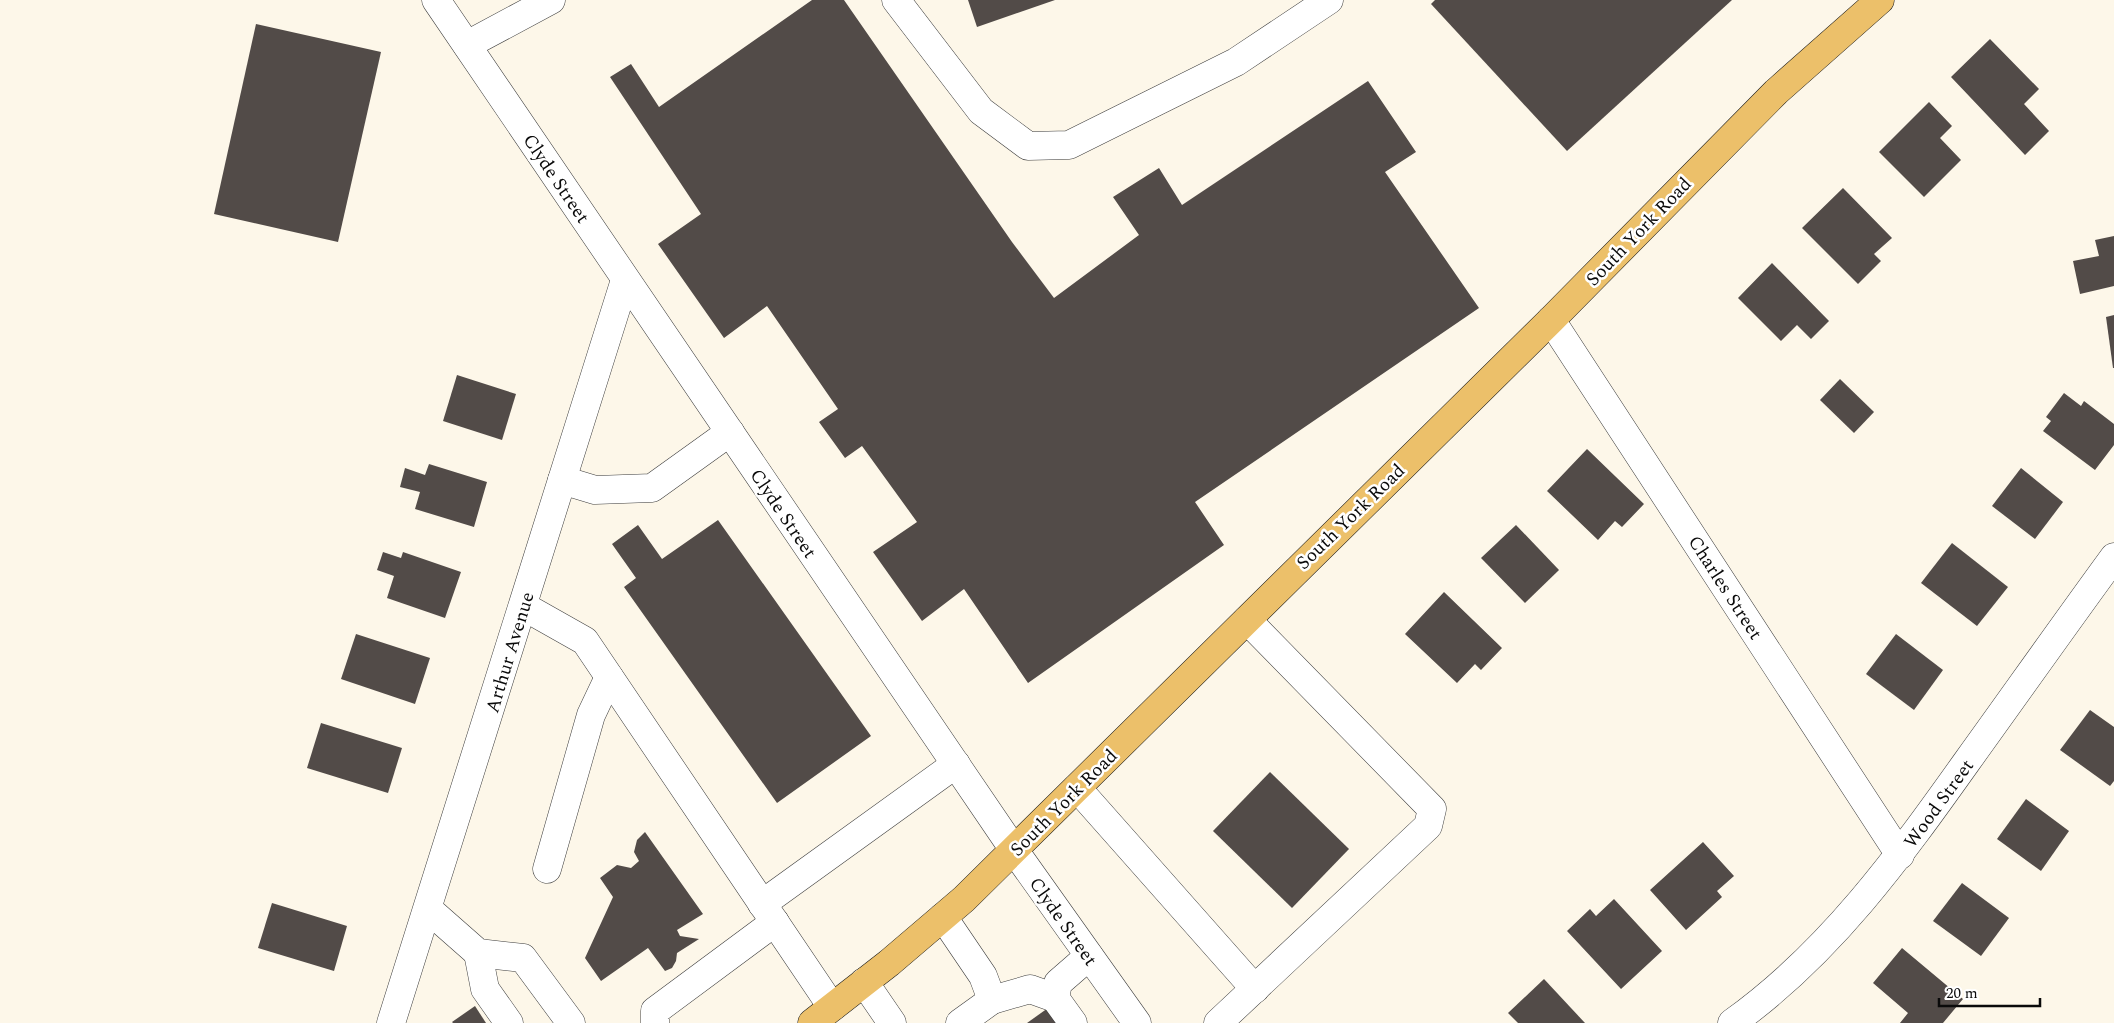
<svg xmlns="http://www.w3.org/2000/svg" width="2114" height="1023" font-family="Spectral,serif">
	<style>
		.building { fill: #524b48 }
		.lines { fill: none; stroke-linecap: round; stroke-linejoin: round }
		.minor-casing { stroke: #3d3d3d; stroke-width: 29 }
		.major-casing { stroke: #1b1b1b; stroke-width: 29 }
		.minor { stroke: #fff; stroke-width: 28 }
		.major { stroke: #ecc06a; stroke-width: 28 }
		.labels { text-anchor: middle; stroke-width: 5; stroke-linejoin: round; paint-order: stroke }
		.street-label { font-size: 19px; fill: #0a0a0a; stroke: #fff }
	</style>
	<rect width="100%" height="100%" fill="#fdf7e9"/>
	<g class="building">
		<path d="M 812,0 L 844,0 L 1012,242 L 1054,298 L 1139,235 L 1113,197 L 1159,168 L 1182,205 L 1368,81 L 1416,152 L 1385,172 L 1479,308 L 1195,502 L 1224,545 L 1028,683 L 964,589 L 922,621 L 873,552 L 917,522 L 862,446 L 845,458 L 819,422 L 838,409 L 767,306 L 724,338 L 658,244 L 701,214 L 610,77 L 631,64 L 659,107 Z"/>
		<path d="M 968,0 L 1055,0 L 977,27 Z"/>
		<path d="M 1435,0 L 1732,0 L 1567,151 L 1431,4 Z"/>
		<path d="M 256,24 L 381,52 L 338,242 L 214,214 Z"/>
		<path d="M 1990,39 L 2039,89 L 2024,104 L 2049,131 L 2025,155 L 1951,77 Z"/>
		<path d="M 1929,102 L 1952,126 L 1940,138 L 1961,160 L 1924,197 L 1879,152 Z"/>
		<path d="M 1843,188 L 1892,238 L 1874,254 L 1881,261 L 1858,284 L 1802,228 Z"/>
		<path d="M 2114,236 L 2114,286 L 2080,294 L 2073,261 L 2099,256 L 2095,240 Z"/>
		<path d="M 1772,263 L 1829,321 L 1811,339 L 1797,325 L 1781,341 L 1738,298 Z"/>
		<path d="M 2114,315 L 2114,368 L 2113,368 L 2106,317 Z"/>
		<path d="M 457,375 L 516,394 L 502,440 L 443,421 Z"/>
		<path d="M 1840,379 L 1874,412 L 1854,433 L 1820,400 Z"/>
		<path d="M 2064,393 L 2081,406 L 2084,401 L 2114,424 L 2114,445 L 2095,470 L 2043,431 L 2051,421 L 2046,417 Z"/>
		<path d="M 1587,449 L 1644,504 L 1622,527 L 1615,521 L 1598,540 L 1547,491 Z"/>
		<path d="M 429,464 L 487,482 L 474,527 L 415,509 L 420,492 L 400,487 L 405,468 L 425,475 Z"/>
		<path d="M 2021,468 L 2063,502 L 2035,539 L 1992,506 Z"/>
		<path d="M 718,520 L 871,736 L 777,803 L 624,587 L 636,578 L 612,544 L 638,525 L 662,559 Z"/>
		<path d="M 1516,525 L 1559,570 L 1525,603 L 1481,558 Z"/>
		<path d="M 1952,543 L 2008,587 L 1977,626 L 1921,583 Z"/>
		<path d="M 383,552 L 401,558 L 403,552 L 461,572 L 445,618 L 387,598 L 394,576 L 377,570 Z"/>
		<path d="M 1444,592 L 1502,648 L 1481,670 L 1475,664 L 1457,683 L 1405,634 Z"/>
		<path d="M 356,634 L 430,658 L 415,704 L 341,679 Z"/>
		<path d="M 1896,634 L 1943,670 L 1914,710 L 1866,674 Z"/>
		<path d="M 2090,710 L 2114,727 L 2114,781 L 2110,786 L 2060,750 Z"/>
		<path d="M 321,723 L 402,748 L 388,793 L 307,768 Z"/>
		<path d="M 1270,772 L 1349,849 L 1292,908 L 1213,831 Z"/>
		<path d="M 2026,799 L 2069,831 L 2041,871 L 1997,839 Z"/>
		<path d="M 645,832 L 703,914 L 677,930 L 680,936 L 699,939 L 677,953 L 676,961 L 672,968 L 665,971 L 648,948 L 601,981 L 585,958 L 613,897 L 600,878 L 617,865 L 631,868 L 639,861 L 634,852 L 637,840 Z"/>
		<path d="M 1703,842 L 1734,876 L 1717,891 L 1722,897 L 1686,930 L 1650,890 Z"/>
		<path d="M 1962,883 L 2009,918 L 1981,956 L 1933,921 Z"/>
		<path d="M 1614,899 L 1662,951 L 1621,989 L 1567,931 L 1590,909 L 1596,916 Z"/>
		<path d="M 272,903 L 347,926 L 334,971 L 258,948 Z"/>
		<path d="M 1902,948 L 1963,999 L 1943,1023 L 1900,1023 L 1908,1013 L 1873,983 Z"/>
		<path d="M 1544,979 L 1585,1023 L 1518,1023 L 1508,1013 Z"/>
		<path d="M 475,1006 L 486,1023 L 453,1023 L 452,1022 Z"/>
		<path d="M 1048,1008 L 1059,1023 L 1027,1023 Z"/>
	</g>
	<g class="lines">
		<defs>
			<g id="minor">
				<path d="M 436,0 L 1014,850 L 1137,1023"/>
				<path d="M 896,0 L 981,111 L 1028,146 L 1069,145 L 1236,62 L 1329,0"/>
				<path d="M 467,45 L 551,0"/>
				<path d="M 1551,320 L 1900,855"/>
				<path d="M 562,480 L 595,490 L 652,488 L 730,432"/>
				<path d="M 523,606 L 585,641 L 832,1007"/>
				<path d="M 1077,788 L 1255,989"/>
				<path d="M 547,869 L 591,715 L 609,677"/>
				<path d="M 762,904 L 956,764"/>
				<path d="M 428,909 L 478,953 L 523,958 L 571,1023"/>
				<path d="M 943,917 L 983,976 L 992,1000 L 960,1023"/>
				<path d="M 478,953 L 485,989 L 509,1023"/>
				<path d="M 864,982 L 892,1023"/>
				<path d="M 992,1000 L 1030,989 L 1055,998"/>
				<path d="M 391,1023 L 625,280"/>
				<path d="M 655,1023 L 655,1011 L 775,922"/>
				<path d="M 1073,1023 L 1055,998 L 1058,983 L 1089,956"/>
				<path d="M 1218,1023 L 1428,826 L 1432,809 L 1247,620"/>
				<path d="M 1732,1023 C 1830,953 1899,857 1968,760 C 2017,692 2065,624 2114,557"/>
			</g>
			<path id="major" d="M 812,1023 L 889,963 L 964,899 L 1551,320 L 1776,92 L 1880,0"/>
		</defs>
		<use href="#minor" class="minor-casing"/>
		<use href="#major" class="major-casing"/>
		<use href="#minor" class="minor"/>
		<use href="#major" class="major"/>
	</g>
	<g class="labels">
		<g class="street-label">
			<text transform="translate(557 178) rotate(56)" y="7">Clyde Street</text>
			<text transform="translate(1638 231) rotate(-46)" y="7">South York Road</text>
			<text transform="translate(784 513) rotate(56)" y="7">Clyde Street</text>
			<text transform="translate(1350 516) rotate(-44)" y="7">South York Road</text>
			<text transform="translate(1726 587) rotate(57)" y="7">Charles Street</text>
			<text transform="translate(509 652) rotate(-73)" y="7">Arthur Avenue</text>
			<text transform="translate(1063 802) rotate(-45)" y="7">South York Road</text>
			<text transform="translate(1938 803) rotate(-54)" y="7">Wood Street</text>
			<text transform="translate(1064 921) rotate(55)" y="7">Clyde Street</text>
		</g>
	</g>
	<path d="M1939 998v8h101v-8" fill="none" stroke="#0a0a0a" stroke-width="2.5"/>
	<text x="1946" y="998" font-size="15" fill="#0a0a0a" stroke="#ffffff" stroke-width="4" paint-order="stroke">20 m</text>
</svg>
